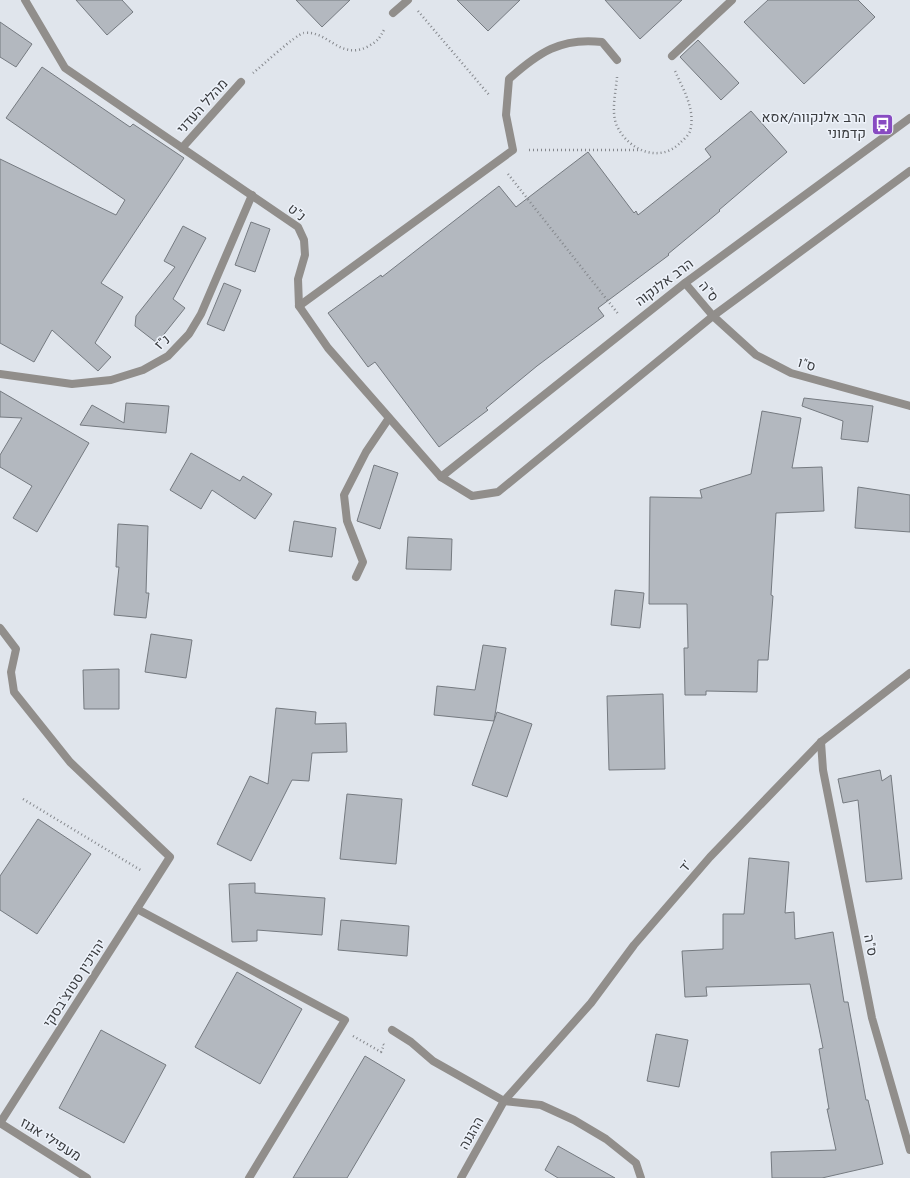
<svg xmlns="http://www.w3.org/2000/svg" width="910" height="1178" font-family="'PT Sans',Heebo,sans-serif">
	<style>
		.building { fill: #b3b8bf; stroke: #757a80 }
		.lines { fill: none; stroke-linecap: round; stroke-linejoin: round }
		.path { stroke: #85888d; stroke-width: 2.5; stroke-dasharray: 1 3; stroke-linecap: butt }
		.service { stroke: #918e8b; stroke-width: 8 }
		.minor { stroke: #918e8b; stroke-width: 8 }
		.labels { text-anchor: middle; stroke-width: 3; stroke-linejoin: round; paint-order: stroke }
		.street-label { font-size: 14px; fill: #393b3e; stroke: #edf2fa }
		.poi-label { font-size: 14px; fill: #393b3e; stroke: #edf2fa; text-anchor: end }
	</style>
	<rect width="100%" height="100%" fill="#e0e5ec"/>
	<g class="building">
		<path d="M 76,0 L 122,0 L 133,12 L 107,35 Z"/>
		<path d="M 296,0 L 350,0 L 322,27 Z"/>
		<path d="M 457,0 L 520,0 L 488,31 Z"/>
		<path d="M 605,0 L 682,0 L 640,39 Z"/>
		<path d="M 768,0 L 858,0 L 875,17 L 804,84 L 744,22 Z"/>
		<path d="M 0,22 L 32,44 L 16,67 L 0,57 Z"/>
		<path d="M 698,40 L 739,83 L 721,100 L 680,57 Z"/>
		<path d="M 42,67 L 130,127 L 133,124 L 184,158 L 101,283 L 123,297 L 95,343 L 111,357 L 98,371 L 52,330 L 34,362 L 0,343 L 0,159 L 116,215 L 125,200 L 6,118 Z"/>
		<path d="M 751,111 L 787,152 L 719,210 L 720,211 L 668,254 L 669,255 L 598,308 L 604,316 L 537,366 L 486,408 L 488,410 L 439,447 L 375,362 L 368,367 L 328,313 L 381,275 L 382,277 L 499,186 L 516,207 L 588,152 L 634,213 L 636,211 L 638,215 L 711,157 L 705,149 Z"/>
		<path d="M 251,222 L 270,229 L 255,272 L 235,265 Z"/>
		<path d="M 183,226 L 206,238 L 173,299 L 185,308 L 157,343 L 135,326 L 136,316 L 175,267 L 164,261 Z"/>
		<path d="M 224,283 L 241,290 L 224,331 L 207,324 Z"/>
		<path d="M 0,391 L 89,443 L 37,532 L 13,518 L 32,486 L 0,467 L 0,455 L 22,418 L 0,417 Z"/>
		<path d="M 804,398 L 873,406 L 868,442 L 841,439 L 843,421 L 802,406 Z"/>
		<path d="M 126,403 L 169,406 L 166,433 L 80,425 L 92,405 L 124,423 Z"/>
		<path d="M 762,411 L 801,418 L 792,468 L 822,467 L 824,511 L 776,513 L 771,595 L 773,596 L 768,660 L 758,660 L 757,692 L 706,691 L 706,695 L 685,695 L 684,648 L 688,648 L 687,604 L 649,604 L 650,497 L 702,498 L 700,490 L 751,474 Z"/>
		<path d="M 191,453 L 240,481 L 243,476 L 272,494 L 255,519 L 212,490 L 201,509 L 170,490 Z"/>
		<path d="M 374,465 L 398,473 L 380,529 L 357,521 Z"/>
		<path d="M 858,487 L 910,495 L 910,532 L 855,528 Z"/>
		<path d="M 294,521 L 336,528 L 332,557 L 289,551 Z"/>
		<path d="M 118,524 L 148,526 L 146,593 L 149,593 L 146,618 L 114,615 L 119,567 L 116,567 Z"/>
		<path d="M 408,537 L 452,539 L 451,570 L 406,569 Z"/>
		<path d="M 615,590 L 644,593 L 640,628 L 611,625 Z"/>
		<path d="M 151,634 L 192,640 L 186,678 L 145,672 Z"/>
		<path d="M 483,645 L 506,648 L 494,721 L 434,715 L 437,686 L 475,690 Z"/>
		<path d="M 119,669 L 119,709 L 84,709 L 83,670 Z"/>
		<path d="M 663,694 L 665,769 L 609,770 L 607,696 Z"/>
		<path d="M 276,708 L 316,712 L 315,724 L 346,723 L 347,752 L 312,753 L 309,781 L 292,780 L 251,861 L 217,844 L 250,776 L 268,784 Z"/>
		<path d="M 497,712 L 532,724 L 507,797 L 472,785 Z"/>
		<path d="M 880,770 L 882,781 L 891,775 L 902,879 L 866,882 L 858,800 L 843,803 L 838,779 Z"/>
		<path d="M 347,794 L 402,799 L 396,864 L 340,859 Z"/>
		<path d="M 38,819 L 91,854 L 37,934 L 0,910 L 0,876 Z"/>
		<path d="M 749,858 L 789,862 L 785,913 L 794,912 L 795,939 L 833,932 L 844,1002 L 848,1002 L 866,1100 L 868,1100 L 883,1164 L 822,1178 L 772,1178 L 771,1152 L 836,1150 L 827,1109 L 829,1109 L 819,1049 L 823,1048 L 810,984 L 706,987 L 707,996 L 685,997 L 682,951 L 723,949 L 723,914 L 744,914 Z"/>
		<path d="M 255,883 L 255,893 L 325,898 L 322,935 L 257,930 L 257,941 L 232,942 L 229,884 Z"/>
		<path d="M 341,920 L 409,926 L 407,956 L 338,950 Z"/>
		<path d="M 237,972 L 302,1009 L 260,1084 L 195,1047 Z"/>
		<path d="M 101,1030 L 166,1065 L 124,1143 L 59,1108 Z"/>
		<path d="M 656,1034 L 688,1040 L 679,1087 L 647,1081 Z"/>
		<path d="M 365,1056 L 405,1080 L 347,1178 L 293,1178 Z"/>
		<path d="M 558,1146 L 615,1178 L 558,1178 L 545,1170 Z"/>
	</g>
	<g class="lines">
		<g class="path">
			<path d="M 418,11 L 490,96"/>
			<path d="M 253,73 C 262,66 296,34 304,33 C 328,30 339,60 367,47 C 378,41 379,39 385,28"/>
			<path d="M 617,77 C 616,92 610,114 618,128 C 630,151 660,163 680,143 C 683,140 689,135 690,131 C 696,110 683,89 675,71"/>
			<path d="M 529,150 L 638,150"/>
			<path d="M 508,174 L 619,315"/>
			<path d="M 23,799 L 142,871"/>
			<path d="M 353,1036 L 381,1052 L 384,1045 L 383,1044"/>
		</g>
		<g class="service">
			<path d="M 356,577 L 363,562 L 347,521 L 344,495 L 366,452 L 389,418"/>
			<path d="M 137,909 L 345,1020 L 249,1178"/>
			<path d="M 392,1030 L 411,1042 L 433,1061 L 504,1101"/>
		</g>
		<g class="minor">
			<path d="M 25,0 L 65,68 L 298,227 L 304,240 L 305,255 L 298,279 L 299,306 L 328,348 L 441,477 L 472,496 L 498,492 L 713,316 L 910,171"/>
			<path d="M 393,13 L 408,0"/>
			<path d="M 672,56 L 732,0"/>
			<path d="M 182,148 L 241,82"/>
			<path d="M 685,283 L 713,316 L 756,355 L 791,373 L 910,406"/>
			<path d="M 299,306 L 513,150 L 506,115 L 509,79 C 538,53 561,37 602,42 L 617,60"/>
			<path d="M 0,374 L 72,384 L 111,380 L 143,370 L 168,356 L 189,334 L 201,314 L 252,195"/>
			<path d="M 441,477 L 685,283 L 910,118"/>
			<path d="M 0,628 L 16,649 L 11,672 L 14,692 L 70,762 L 170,857 L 0,1123"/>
			<path d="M 821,742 L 823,770 L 872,1018 L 910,1150"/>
			<path d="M 504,1101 L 541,1105 L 574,1120 L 606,1139 L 636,1163 L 641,1178"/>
			<path d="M 0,1123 L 87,1178"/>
			<path d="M 461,1178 L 504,1101 L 591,1003 L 634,945 L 710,857 L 821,742 L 910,673"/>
		</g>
	</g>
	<defs>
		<symbol id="bus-square" viewBox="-11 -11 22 22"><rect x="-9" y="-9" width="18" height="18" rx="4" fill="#884bc2" stroke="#edf2fa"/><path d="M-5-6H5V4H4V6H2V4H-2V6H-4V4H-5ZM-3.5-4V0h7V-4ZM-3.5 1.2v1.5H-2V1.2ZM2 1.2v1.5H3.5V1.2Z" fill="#fff"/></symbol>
	</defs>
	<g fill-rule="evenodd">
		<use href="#bus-square" x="870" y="112" width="25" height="25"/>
	</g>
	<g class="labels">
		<g class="street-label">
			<text transform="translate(202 106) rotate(-48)" y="5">מהלל העדני</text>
			<text transform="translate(297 212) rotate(40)" y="5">נ"ט</text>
			<text transform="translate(664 282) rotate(-37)" y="5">הרב אלנקוה</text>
			<text transform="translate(709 291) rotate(50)" y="5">ס"ה</text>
			<text transform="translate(162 342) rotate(-40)" y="5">נ"ז</text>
			<text transform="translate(807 364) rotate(17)" y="5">ס"ו</text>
			<text transform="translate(685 866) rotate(-49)" y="5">ד'</text>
			<text transform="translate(871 945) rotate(79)" y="5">ס"ה</text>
			<text transform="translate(74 983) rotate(-57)" y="5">יהויכין סטוצ'בסקי</text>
			<text transform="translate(471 1133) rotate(-61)" y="5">ההגנה</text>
			<text transform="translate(51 1139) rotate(32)" y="5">מעפילי אגוז</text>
		</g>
		<g class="poi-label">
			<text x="866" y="122">הרב אלנקווה/אסא<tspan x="866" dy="16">קדמוני</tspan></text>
		</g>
	</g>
</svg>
